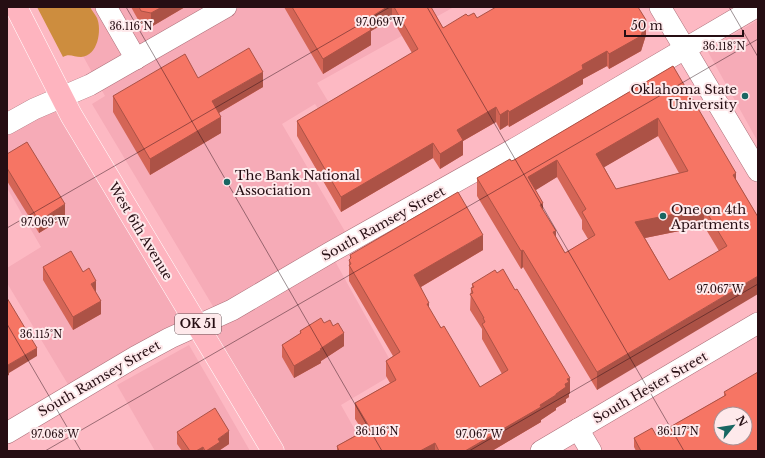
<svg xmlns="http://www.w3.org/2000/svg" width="765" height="458" font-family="'Libre Baskerville',serif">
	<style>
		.built { fill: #f6abb7 }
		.green { fill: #cd8d3e }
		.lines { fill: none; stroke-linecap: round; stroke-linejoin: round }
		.minor-casing { stroke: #ad707a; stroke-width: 22 }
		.highway-casing { stroke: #fff; stroke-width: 23 }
		.minor { stroke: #fff; stroke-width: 21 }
		.highway { stroke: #feb4bf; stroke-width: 22 }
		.wall { fill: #d46556; fill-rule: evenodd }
		.shaded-wall { fill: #ac5246 }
		.building { fill: #f67564; stroke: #ac5246; fill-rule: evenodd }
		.ticks { fill: none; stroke: #260e13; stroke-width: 1; stroke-opacity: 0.45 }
		.poi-dot { fill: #196662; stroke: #fee9eb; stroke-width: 1.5 }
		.labels { text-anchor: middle; stroke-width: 4; stroke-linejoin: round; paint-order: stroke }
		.shield { fill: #fee9eb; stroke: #675054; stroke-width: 1 }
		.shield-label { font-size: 12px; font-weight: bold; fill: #260e13 }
		.poi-label { font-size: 13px; fill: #260e13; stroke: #fee9eb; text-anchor: start }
		.street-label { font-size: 13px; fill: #260e13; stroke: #fee9eb }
		.ticks-label { font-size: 10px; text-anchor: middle; fill: #260e13; stroke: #fee9eb; stroke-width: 4; stroke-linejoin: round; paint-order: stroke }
	</style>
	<rect width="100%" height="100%" fill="#fdb9c3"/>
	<g class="built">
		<path d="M 56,7 L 454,7 L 317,83 L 334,111 L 324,118 L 315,104 L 282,124 L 350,240 L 220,318 L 92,104 L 105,96 Z"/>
		<path d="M 758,20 L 758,142 L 707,50 Z"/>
		<path d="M 61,99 L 196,325 L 72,391 L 7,283 L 7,268 L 41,247 L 7,188 L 7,127 Z"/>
		<path d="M 331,254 L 395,369 L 385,379 L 341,405 L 367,451 L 275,451 L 203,329 Z"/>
		<path d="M 189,345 L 250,451 L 155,451 L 117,385 Z"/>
	</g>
	<path class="green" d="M 37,7 L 90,7 C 92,11 95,14 97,18 C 102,30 98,56 81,57 C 74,57 69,53 63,57 Z"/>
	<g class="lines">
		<defs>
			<g id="minor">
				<path d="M 106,7 L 136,59"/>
				<path d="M 660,7 L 758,171"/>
				<path d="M 7,124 L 34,109 L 90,85 L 226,7"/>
				<path d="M 578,429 L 591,451"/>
				<path d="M 7,433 L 135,357 L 170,338 L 232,310 L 331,252 L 521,145 L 756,7"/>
				<path d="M 541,451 L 758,323"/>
			</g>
			<path id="highway" d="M 16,7 L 71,115 L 273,451"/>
		</defs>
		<use href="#minor" class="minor-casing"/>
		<use href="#highway" class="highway-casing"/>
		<use href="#minor" class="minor"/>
		<use href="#highway" class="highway"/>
	</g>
	<g class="wall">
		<path d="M 131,7 L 185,7 L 151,27 L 141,25 Z"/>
		<path d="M 284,7 L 431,7 L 443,28 L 468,16 L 477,18 L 646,35 L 641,51 L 609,69 L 607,66 L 583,79 L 583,84 L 509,127 L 508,125 L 500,130 L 496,122 L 463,141 L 463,155 L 440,169 L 433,158 L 341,212 L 297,136 L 297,121 L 412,53 L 392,19 L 371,31 L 371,45 L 323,74 Z"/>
		<path d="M 673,66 L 736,180 L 758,217 L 597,390 L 523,267 L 521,269 L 477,196 L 477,178 L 511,161 L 514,160 ZM 658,136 L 679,173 L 616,189 L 604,167 ZM 557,177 L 582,220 L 582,229 L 588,239 L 565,253 L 556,237 L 543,210 L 535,190 ZM 704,226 L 719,251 L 669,280 L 645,238 Z"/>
		<path d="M 263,87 L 219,113 L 221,133 L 150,175 L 113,112 L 113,96 Z"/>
		<path d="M 7,154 L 65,217 L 39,233 L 7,181 Z"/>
		<path d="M 483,250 L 421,287 L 429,309 L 480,387 L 502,374 L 482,339 L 482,329 L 470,310 L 471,288 L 472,288 L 472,284 L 570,393 L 569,394 L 569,397 L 566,399 L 566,402 L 556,408 L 556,410 L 541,420 L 541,422 L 492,451 L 337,451 L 337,446 L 363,431 L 355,419 L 355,403 L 390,383 L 386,376 L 386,361 L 393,356 L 349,281 L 349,260 L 350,259 L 350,255 Z"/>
		<path d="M 43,267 L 96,294 L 101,314 L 73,330 L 43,280 Z"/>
		<path d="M 324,323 L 344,346 L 321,361 L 321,363 L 294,378 L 282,357 L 282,345 L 300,334 L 300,331 Z"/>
		<path d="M 724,392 L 758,451 L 636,451 L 634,447 L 634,438 L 656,435 L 724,396 Z"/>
		<path d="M 177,432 L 229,444 L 220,450 L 220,451 L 182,451 L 177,444 Z"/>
	</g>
	<g class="shaded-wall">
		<path d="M 162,7 L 185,7 L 151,27 L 151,13 Z"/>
		<path d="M 387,7 L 392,7 L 392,19 L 371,31 L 371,45 L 323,74 L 323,59 L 366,20 Z"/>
		<path d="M 646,20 L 646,35 L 641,51 L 609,69 L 609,54 Z"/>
		<path d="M 607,51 L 607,66 L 583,79 L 583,84 L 509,127 L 509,112 L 582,65 Z"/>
		<path d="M 263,72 L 263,87 L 212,117 L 212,101 Z"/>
		<path d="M 496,107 L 496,122 L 463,141 L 463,155 L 440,169 L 440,154 L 457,130 Z"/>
		<path d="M 508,110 L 508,125 L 500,130 L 500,115 Z"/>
		<path d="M 221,117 L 221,133 L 150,175 L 150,159 Z"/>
		<path d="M 658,118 L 658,136 L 596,172 L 596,154 Z"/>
		<path d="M 433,143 L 433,158 L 341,212 L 341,197 Z"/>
		<path d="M 557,160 L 557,177 L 528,195 L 528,177 Z"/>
		<path d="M 736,173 L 736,191 L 733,175 Z"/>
		<path d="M 543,203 L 543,221 L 540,205 Z"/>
		<path d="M 65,204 L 65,217 L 39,233 L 39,221 Z"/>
		<path d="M 704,208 L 704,226 L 635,240 L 635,222 Z"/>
		<path d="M 556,231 L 556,248 L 553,232 Z"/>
		<path d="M 483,235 L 483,250 L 414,291 L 414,275 Z"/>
		<path d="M 523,250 L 523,267 L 521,269 L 521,251 Z"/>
		<path d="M 758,276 L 758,294 L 597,390 L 597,372 Z"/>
		<path d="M 96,281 L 96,294 L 91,284 Z"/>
		<path d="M 101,301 L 101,314 L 73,330 L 73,317 Z"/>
		<path d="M 429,303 L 429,318 L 427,304 Z"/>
		<path d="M 344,333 L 344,346 L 321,361 L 321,363 L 294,378 L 294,366 Z"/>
		<path d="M 37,348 L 37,356 L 9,373 L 9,375 L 7,376 L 7,368 L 8,365 Z"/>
		<path d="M 570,378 L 570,393 L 569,394 L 569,397 L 566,399 L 566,402 L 556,408 L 556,410 L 541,420 L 541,422 L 492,451 L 465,451 L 540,405 L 556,394 L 565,384 L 567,379 Z"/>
		<path d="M 229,431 L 229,444 L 220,450 L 220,451 L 206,451 L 218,439 Z"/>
		<path d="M 435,443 L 435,451 L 420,451 Z"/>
		<path d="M 203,447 L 203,451 L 196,451 Z"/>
	</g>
	<g class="building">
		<path d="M 139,7 L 162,7 L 151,13 L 141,11 Z"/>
		<path d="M 292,7 L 387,7 L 366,20 L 371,30 L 323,59 Z"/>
		<path d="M 394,7 L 431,7 L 443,28 L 466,14 L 468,16 L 474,13 L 477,18 L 496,7 L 638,7 L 646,20 L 641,36 L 609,54 L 607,51 L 582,65 L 583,69 L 509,112 L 508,110 L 500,115 L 496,107 L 457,130 L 463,140 L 440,154 L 433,143 L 341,197 L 297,121 L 418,49 Z"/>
		<path d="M 249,48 L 263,72 L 212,101 L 221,117 L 150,159 L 113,96 L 185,54 L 198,78 Z"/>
		<path d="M 673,66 L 736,173 L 733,175 L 758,217 L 758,276 L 597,372 L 523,250 L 521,251 L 477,178 L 510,159 L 511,161 L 514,160 ZM 658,118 L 688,171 L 616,189 L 596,154 ZM 557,160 L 586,209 L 582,212 L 595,235 L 565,253 L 553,232 L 556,231 L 540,205 L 543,203 L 528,177 ZM 704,208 L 727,246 L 669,280 L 635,222 Z"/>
		<path d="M 27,142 L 65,204 L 39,221 L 7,168 L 7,154 Z"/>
		<path d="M 458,192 L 483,235 L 414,275 L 429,303 L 427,304 L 441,328 L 444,326 L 480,387 L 508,370 L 482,324 L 485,322 L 483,318 L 484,318 L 470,294 L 473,293 L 471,288 L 474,287 L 472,284 L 495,270 L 497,273 L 503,269 L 515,290 L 517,289 L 570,378 L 567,379 L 569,382 L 565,384 L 566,387 L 556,394 L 556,395 L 540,405 L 541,407 L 465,451 L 439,451 L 435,443 L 420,451 L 339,451 L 337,446 L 370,428 L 355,403 L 396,380 L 386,361 L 400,352 L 349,265 L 351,264 L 349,260 L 351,258 L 350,255 Z"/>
		<path d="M 71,251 L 83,272 L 89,268 L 96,281 L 91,284 L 101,301 L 73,317 L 43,267 Z"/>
		<path d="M 7,298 L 37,348 L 8,365 L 9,366 L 7,368 Z"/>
		<path d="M 321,318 L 324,323 L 330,320 L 333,326 L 338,323 L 344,333 L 320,349 L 321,350 L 294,366 L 282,345 L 301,333 L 300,331 Z"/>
		<path d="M 758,372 L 758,451 L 641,451 L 634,438 L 652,428 L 656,435 L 726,395 L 724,392 ZM 721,414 L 745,414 L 745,438 L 721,438 Z"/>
		<path d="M 215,408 L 229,431 L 218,439 L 220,442 L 206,451 L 205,451 L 203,447 L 196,451 L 190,451 L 177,432 Z"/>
	</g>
	<path class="ticks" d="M 126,7 L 382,451M 427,7 L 684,451M 729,7 L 758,57M 7,228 L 390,7M 7,324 L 81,451M 45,451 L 758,39M 469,451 L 758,284"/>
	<g class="poi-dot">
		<circle cx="745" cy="96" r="4"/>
		<circle cx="227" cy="182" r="4"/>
		<circle cx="663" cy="216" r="4"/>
	</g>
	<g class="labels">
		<rect class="shield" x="175" y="314" width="46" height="20" rx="3"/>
		<g class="shield-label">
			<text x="198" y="328">OK 51</text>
		</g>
		<g class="poi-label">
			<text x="737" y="94" text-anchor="end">Oklahoma State<tspan x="737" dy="15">University</tspan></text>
			<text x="235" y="180">The Bank National<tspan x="235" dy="15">Association</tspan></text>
			<text x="671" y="214">One on 4th<tspan x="671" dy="15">Apartments</tspan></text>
		</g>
		<g class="street-label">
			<text transform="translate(383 223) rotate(-29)" y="5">South Ramsey Street</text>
			<text transform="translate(141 231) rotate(59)" y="5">West 6th Avenue</text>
			<text transform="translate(99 378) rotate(-30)" y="5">South Ramsey Street</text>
			<text transform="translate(650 387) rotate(-30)" y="5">South Hester Street</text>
		</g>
	</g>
	<g class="ticks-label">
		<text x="380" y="26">97.069°W</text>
		<text x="131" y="30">36.116°N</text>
		<text x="724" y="50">36.118°N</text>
		<text x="45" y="226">97.069°W</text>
		<text x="720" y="293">97.067°W</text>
		<text x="41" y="338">36.115°N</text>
		<text x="377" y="435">36.116°N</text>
		<text x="678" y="435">36.117°N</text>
		<text x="55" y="438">97.068°W</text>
		<text x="479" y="438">97.067°W</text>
	</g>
	<rect width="765" height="458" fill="none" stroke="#260e13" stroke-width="16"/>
	<g transform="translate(733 426) rotate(60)"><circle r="19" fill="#fee9eb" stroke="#a89195"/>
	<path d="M0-3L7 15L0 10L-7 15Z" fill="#196662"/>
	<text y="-6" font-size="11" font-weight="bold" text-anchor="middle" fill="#260e13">N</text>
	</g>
	<path d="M625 30v6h118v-6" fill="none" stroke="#260e13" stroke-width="2"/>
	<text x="631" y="30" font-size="12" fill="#260e13" stroke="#fee9eb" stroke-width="3" paint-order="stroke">50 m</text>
</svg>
